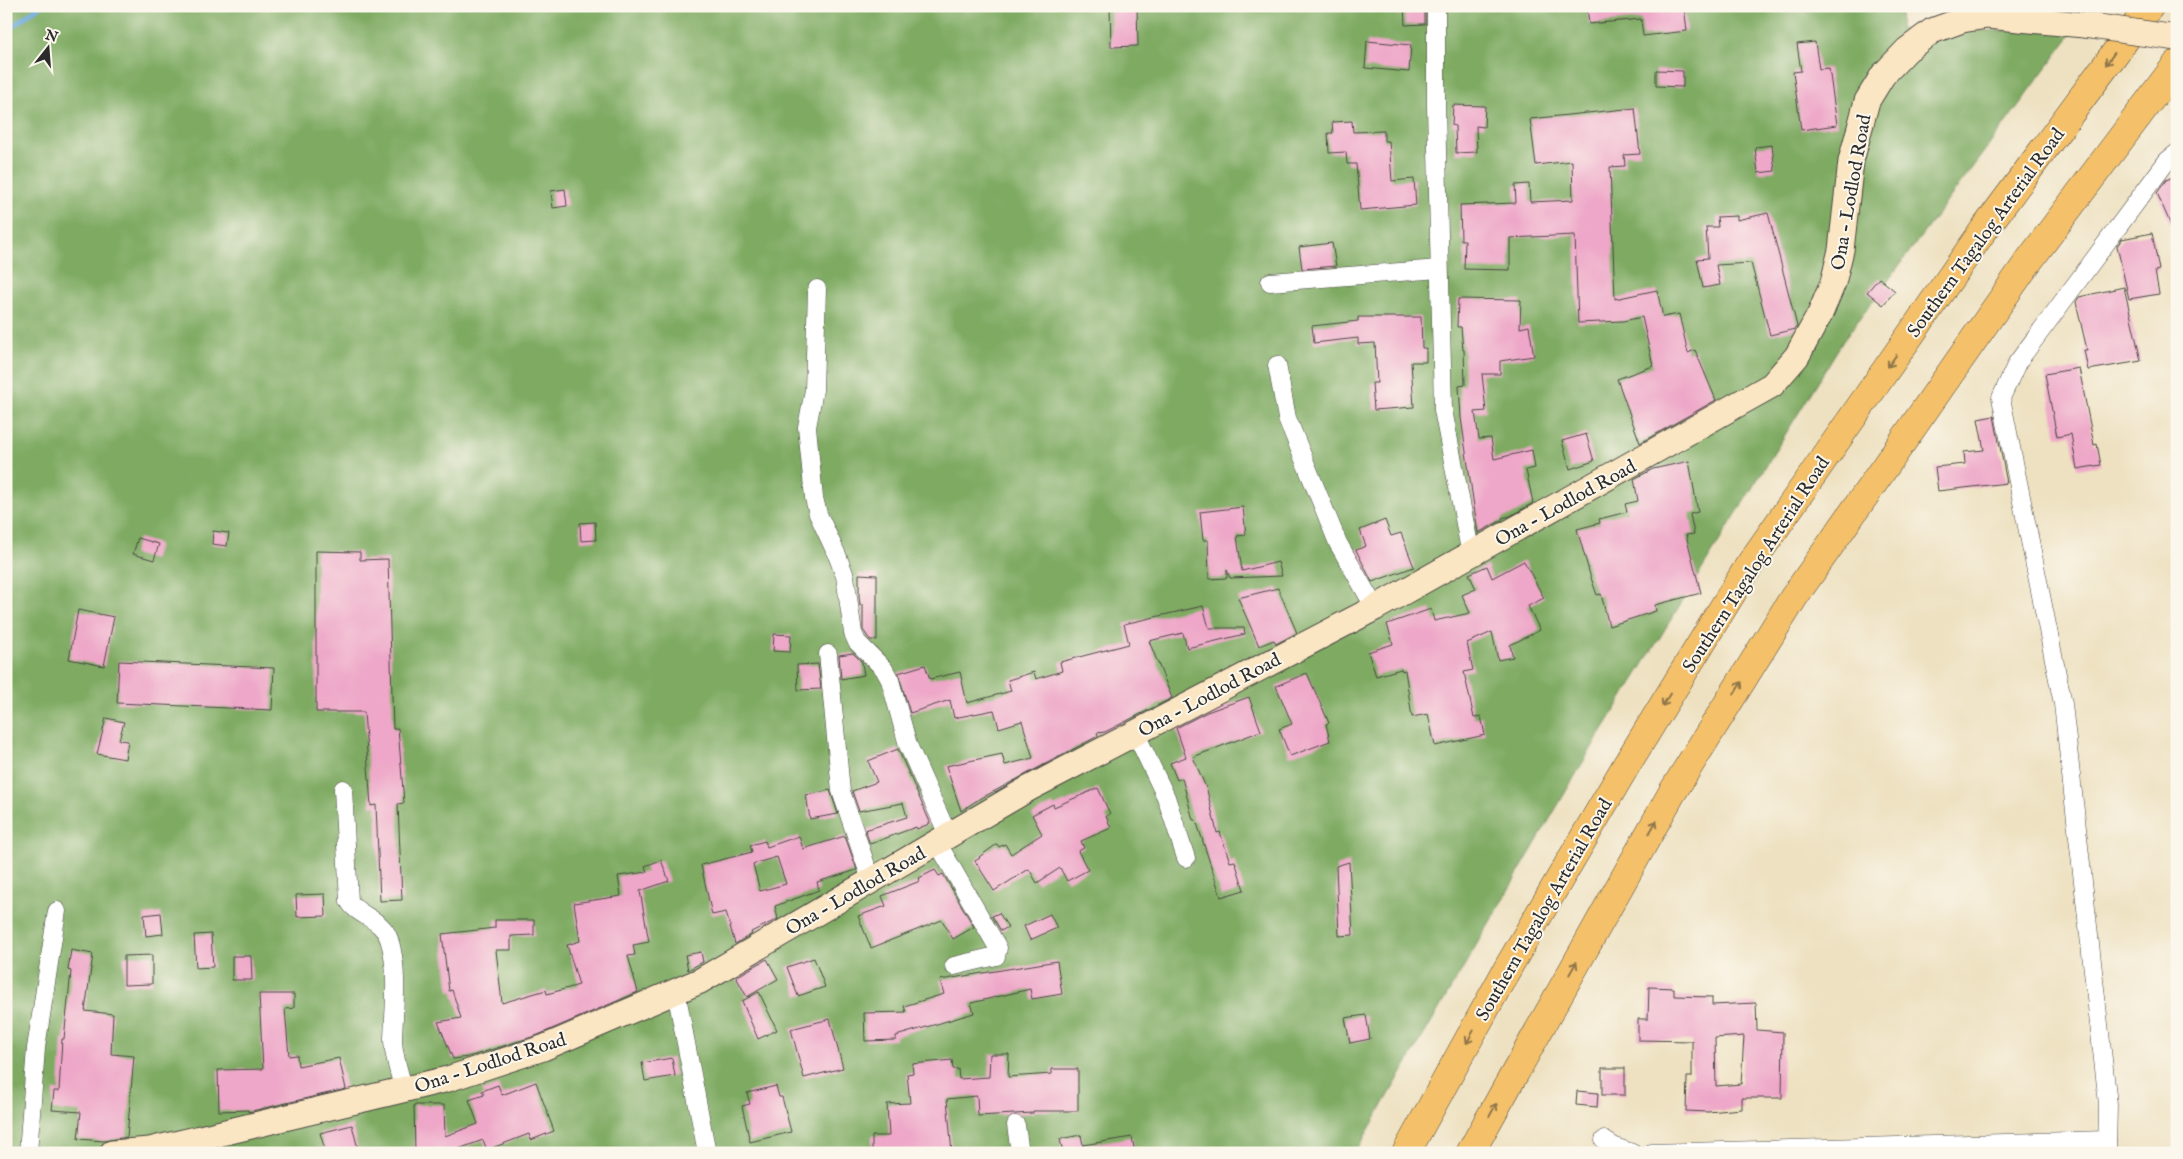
<svg xmlns="http://www.w3.org/2000/svg" width="2183" height="1159" font-family="'IM FELL English',serif">
	<style>
		.forest { fill: #7eaa62; stroke: #546a46 }
		.lines { fill: none; stroke-linecap: round; stroke-linejoin: round }
		.stream { stroke: #68a7db; stroke-width: 5 }
		.building { fill: #eea7c8; fill-rule: evenodd }
		.street-casing { stroke: #484642; stroke-width: 19 }
		.secondary-casing { stroke: #484642; stroke-width: 27 }
		.highway-casing { stroke: #484642; stroke-width: 29 }
		.street { stroke: #fff; stroke-width: 18 }
		.secondary { stroke: #fbe6c3; stroke-width: 25 }
		.highway { stroke: #f4c16a; stroke-width: 28 }
		.secondary-bridge-casing { stroke: #484642; stroke-width: 27; stroke-linecap: butt }
		.secondary-bridge { stroke: #fbe6c3; stroke-width: 25 }
		.oneway { stroke: #90764a }
		.labels { text-anchor: middle; stroke-width: 4; stroke-linejoin: round; paint-order: stroke }
		.street-label { font-size: 19px; fill: #2b2b2b; stroke: #fbf7ec }
	</style>
	<rect width="100%" height="100%" fill="#fbf7ec"/>
	<filter id="ink" filterUnits="userSpaceOnUse"><feTurbulence type="fractalNoise" baseFrequency=".02" numOctaves="2"/><feDisplacementMap in="SourceGraphic" scale="10" xChannelSelector="R" yChannelSelector="G"/><feConvolveMatrix kernelMatrix="1 2 1 2 8 2 1 2 1" color-interpolation-filters="sRGB"/></filter>
	<filter id="wash" filterUnits="userSpaceOnUse"><feTurbulence type="fractalNoise" baseFrequency=".0096" numOctaves="4" result="noise"/><feDisplacementMap in="SourceGraphic" scale="20" xChannelSelector="R" yChannelSelector="G"/><feGaussianBlur stdDeviation="1.12" result="paint"/><feColorMatrix in="noise" values="0 0 0 0 0 0 0 0 0 0 0 0 0 0 0 0 0 1.4 0 .05"/><feComposite in="paint" operator="in"/></filter>
	<g filter="url(#wash)">
		<rect width="100%" height="100%" fill="#eee1c1"/>
		<path class="forest" d="M 6,6 L 1901,6 L 1900,30 L 2074,31 L 1843,341 L 1586,757 L 1355,1153 L 6,1153 Z"/>
		<g class="lines">
			<path class="stream" d="M 6,31 L 40,6"/>
		</g>
		<g id="blocks">
			<g class="building">
				<path d="M 1110,6 L 1137,6 L 1138,46 L 1111,47 Z"/>
				<path d="M 1404,6 L 1425,6 L 1425,24 L 1405,25 Z"/>
				<path d="M 1597,6 L 1684,6 L 1687,31 L 1643,36 L 1641,19 L 1589,24 L 1587,7 Z"/>
				<path d="M 1367,41 L 1411,45 L 1409,72 L 1365,68 Z"/>
				<path d="M 1815,42 L 1819,69 L 1829,68 L 1837,125 L 1801,130 L 1793,72 L 1801,71 L 1797,44 Z"/>
				<path d="M 1656,70 L 1683,71 L 1683,87 L 1656,86 Z"/>
				<path d="M 1453,105 L 1485,106 L 1484,127 L 1476,126 L 1477,152 L 1456,153 L 1455,126 L 1452,125 Z"/>
				<path d="M 1635,108 L 1640,154 L 1624,155 L 1625,166 L 1610,167 L 1615,299 L 1657,290 L 1663,317 L 1679,314 L 1688,353 L 1695,350 L 1716,400 L 1640,443 L 1617,379 L 1653,366 L 1642,317 L 1623,321 L 1578,323 L 1575,235 L 1510,238 L 1510,270 L 1464,269 L 1465,240 L 1461,240 L 1460,205 L 1516,203 L 1515,185 L 1529,184 L 1530,202 L 1573,200 L 1572,161 L 1536,165 L 1530,119 Z"/>
				<path d="M 1352,121 L 1353,132 L 1384,131 L 1384,141 L 1389,141 L 1392,181 L 1414,179 L 1416,205 L 1360,210 L 1356,164 L 1347,164 L 1346,152 L 1329,153 L 1328,133 L 1333,133 L 1332,122 Z"/>
				<path d="M 1772,145 L 1775,171 L 1758,173 L 1755,147 Z"/>
				<path d="M 2173,177 L 2177,185 L 2177,239 L 2157,193 L 2166,180 Z"/>
				<path d="M 565,189 L 567,206 L 553,208 L 551,191 Z"/>
				<path d="M 1768,213 L 1797,326 L 1795,329 L 1770,335 L 1751,263 L 1716,265 L 1720,285 L 1703,288 L 1697,259 L 1708,258 L 1706,227 L 1718,227 L 1717,217 L 1737,216 L 1737,220 Z"/>
				<path d="M 2152,233 L 2159,270 L 2155,271 L 2159,294 L 2129,299 L 2117,246 L 2122,239 Z"/>
				<path d="M 1332,243 L 1336,266 L 1302,269 L 1299,247 Z"/>
				<path d="M 1879,278 L 1895,291 L 1883,305 L 1867,292 Z"/>
				<path d="M 2124,287 L 2141,361 L 2088,370 L 2084,350 L 2087,350 L 2076,302 L 2079,297 Z"/>
				<path d="M 1458,299 L 1521,300 L 1520,328 L 1529,326 L 1534,356 L 1500,361 L 1500,374 L 1482,374 L 1486,411 L 1475,412 L 1479,439 L 1491,438 L 1494,459 L 1532,450 L 1535,468 L 1526,470 L 1533,503 L 1510,516 L 1502,518 L 1502,520 L 1478,533 L 1461,418 L 1459,386 L 1465,385 L 1464,350 L 1463,350 L 1461,327 L 1457,327 Z"/>
				<path d="M 1358,317 L 1421,317 L 1422,348 L 1426,348 L 1426,362 L 1411,362 L 1414,407 L 1374,410 L 1372,383 L 1377,383 L 1375,343 L 1358,344 L 1358,338 L 1314,343 L 1312,326 L 1358,321 Z"/>
				<path d="M 2079,368 L 2094,445 L 2097,444 L 2101,465 L 2077,469 L 2071,434 L 2057,437 L 2045,374 Z"/>
				<path d="M 1994,416 L 2007,483 L 1938,491 L 1935,467 L 1965,464 L 1964,452 L 1984,450 L 1978,419 Z"/>
				<path d="M 1586,434 L 1594,461 L 1570,469 L 1562,441 Z"/>
				<path d="M 1689,461 L 1698,512 L 1690,514 L 1694,534 L 1686,535 L 1701,593 L 1655,605 L 1656,611 L 1609,626 L 1601,594 L 1597,595 L 1590,575 L 1577,529 L 1600,523 L 1599,519 L 1627,512 L 1625,504 L 1638,501 L 1634,479 L 1653,469 Z"/>
				<path d="M 1243,507 L 1246,535 L 1237,536 L 1242,571 L 1278,562 L 1282,576 L 1230,578 L 1227,570 L 1227,578 L 1209,579 L 1208,540 L 1203,540 L 1200,512 Z"/>
				<path d="M 1385,520 L 1391,536 L 1401,533 L 1414,567 L 1372,582 L 1356,550 L 1366,546 L 1360,530 Z"/>
				<path d="M 595,522 L 596,540 L 581,541 L 580,523 Z"/>
				<path d="M 213,531 L 229,533 L 227,546 L 212,544 Z"/>
				<path d="M 138,538 L 159,544 L 154,560 L 133,554 Z"/>
				<path d="M 316,551 L 360,552 L 360,560 L 388,559 L 393,729 L 398,728 L 404,803 L 398,804 L 402,900 L 380,901 L 376,805 L 371,806 L 364,712 L 316,712 Z"/>
				<path d="M 1524,561 L 1544,598 L 1528,606 L 1540,630 L 1510,645 L 1513,657 L 1498,660 L 1492,632 L 1467,643 L 1473,670 L 1464,672 L 1474,718 L 1481,716 L 1485,735 L 1435,746 L 1428,714 L 1412,717 L 1405,670 L 1402,671 L 1401,669 L 1376,676 L 1368,652 L 1393,644 L 1387,624 L 1431,609 L 1434,621 L 1470,613 L 1462,595 L 1476,589 L 1469,574 L 1487,566 L 1492,578 Z"/>
				<path d="M 859,574 L 877,575 L 877,640 L 870,640 L 863,630 L 863,605 L 860,605 L 859,596 Z"/>
				<path d="M 1278,588 L 1297,633 L 1276,644 L 1274,640 L 1259,646 L 1238,598 Z"/>
				<path d="M 1203,606 L 1209,628 L 1244,628 L 1245,634 L 1187,648 L 1183,633 L 1149,641 L 1172,698 L 1105,732 L 1097,733 L 1098,736 L 976,801 L 961,811 L 946,766 L 1002,754 L 1005,765 L 1033,758 L 1022,721 L 999,728 L 994,710 L 954,718 L 950,700 L 910,713 L 898,673 L 925,665 L 930,679 L 960,672 L 967,703 L 1011,691 L 1008,680 L 1034,672 L 1036,679 L 1062,671 L 1060,662 L 1129,644 L 1124,624 Z"/>
				<path d="M 78,610 L 114,617 L 104,666 L 69,659 Z"/>
				<path d="M 774,634 L 791,635 L 790,652 L 773,651 Z"/>
				<path d="M 853,653 L 862,662 L 864,675 L 841,679 L 839,655 Z"/>
				<path d="M 119,661 L 274,668 L 272,710 L 117,703 Z"/>
				<path d="M 818,664 L 821,689 L 798,690 L 797,665 Z"/>
				<path d="M 1307,673 L 1329,723 L 1326,724 L 1330,741 L 1290,756 L 1279,729 L 1292,724 L 1276,686 Z"/>
				<path d="M 1249,697 L 1261,731 L 1193,757 L 1207,790 L 1217,833 L 1220,832 L 1230,862 L 1235,861 L 1244,890 L 1221,897 L 1196,820 L 1193,820 L 1182,778 L 1177,780 L 1170,763 L 1186,757 L 1176,728 L 1207,712 Z"/>
				<path d="M 106,718 L 124,722 L 119,740 L 128,741 L 125,759 L 97,754 Z"/>
				<path d="M 898,749 L 930,822 L 929,824 L 917,829 L 916,827 L 870,844 L 865,830 L 907,817 L 903,803 L 859,811 L 852,791 L 877,782 L 868,761 Z"/>
				<path d="M 1098,788 L 1110,814 L 1106,816 L 1111,828 L 1081,841 L 1084,848 L 1078,851 L 1088,870 L 1067,881 L 1060,868 L 1037,883 L 1029,869 L 994,891 L 975,861 L 980,858 L 979,857 L 997,844 L 999,847 L 1005,844 L 1011,854 L 1042,834 L 1032,815 L 1053,804 L 1054,807 Z"/>
				<path d="M 830,790 L 838,814 L 810,819 L 806,795 Z"/>
				<path d="M 799,836 L 803,849 L 845,836 L 857,870 L 817,882 L 819,890 L 775,906 L 778,919 L 751,932 L 752,934 L 735,944 L 726,912 L 712,915 L 701,865 L 752,852 L 750,845 L 765,841 L 767,847 ZM 777,857 L 786,884 L 760,891 L 753,864 Z"/>
				<path d="M 661,860 L 669,881 L 640,891 L 649,942 L 633,945 L 635,955 L 628,956 L 638,992 L 538,1035 L 468,1057 L 453,1059 L 438,1022 L 461,1018 L 452,990 L 449,991 L 442,934 L 495,928 L 495,920 L 534,920 L 534,935 L 511,936 L 511,950 L 496,950 L 502,1003 L 546,990 L 547,994 L 579,985 L 567,945 L 580,941 L 574,903 L 621,896 L 618,876 L 647,872 L 645,866 Z"/>
				<path d="M 1349,862 L 1353,935 L 1339,936 L 1336,866 Z"/>
				<path d="M 935,870 L 939,876 L 943,874 L 974,927 L 953,939 L 942,920 L 871,948 L 858,916 L 886,906 L 882,896 L 920,881 L 919,878 Z"/>
				<path d="M 325,894 L 326,916 L 297,917 L 296,895 Z"/>
				<path d="M 161,913 L 163,934 L 146,936 L 144,915 Z"/>
				<path d="M 999,913 L 1008,927 L 1001,931 L 992,916 Z"/>
				<path d="M 1050,914 L 1057,928 L 1030,940 L 1024,926 Z"/>
				<path d="M 211,934 L 213,967 L 196,968 L 194,935 Z"/>
				<path d="M 71,950 L 93,954 L 85,1011 L 113,1014 L 111,1054 L 134,1056 L 127,1137 L 104,1141 L 78,1139 L 81,1112 L 52,1110 L 54,1091 L 59,1091 L 62,1039 L 64,1039 L 71,971 L 68,970 Z"/>
				<path d="M 701,952 L 703,962 L 688,970 L 685,955 Z"/>
				<path d="M 152,955 L 152,984 L 124,985 L 124,956 Z"/>
				<path d="M 232,956 L 251,956 L 252,980 L 232,980 Z"/>
				<path d="M 814,958 L 825,987 L 798,996 L 787,967 Z"/>
				<path d="M 767,959 L 778,979 L 747,997 L 736,977 Z"/>
				<path d="M 1057,961 L 1062,994 L 1032,999 L 1030,989 L 971,1003 L 974,1013 L 896,1036 L 896,1040 L 865,1041 L 864,1013 L 906,1012 L 904,1006 L 944,994 L 940,980 Z"/>
				<path d="M 1649,987 L 1674,988 L 1674,996 L 1712,997 L 1712,1005 L 1756,1003 L 1757,1030 L 1783,1032 L 1782,1098 L 1742,1098 L 1742,1109 L 1708,1112 L 1686,1111 L 1687,1077 L 1692,1077 L 1692,1041 L 1638,1040 L 1638,1019 L 1648,1019 ZM 1744,1036 L 1741,1084 L 1716,1086 L 1715,1038 Z"/>
				<path d="M 759,992 L 777,1030 L 758,1039 L 742,1001 Z"/>
				<path d="M 259,994 L 294,994 L 294,1008 L 285,1009 L 289,1056 L 297,1055 L 298,1066 L 339,1058 L 346,1089 L 248,1112 L 248,1110 L 219,1111 L 218,1070 L 263,1069 Z"/>
				<path d="M 1366,1015 L 1370,1039 L 1350,1043 L 1345,1018 Z"/>
				<path d="M 830,1019 L 843,1068 L 804,1078 L 791,1029 Z"/>
				<path d="M 990,1054 L 1009,1054 L 1008,1077 L 1052,1074 L 1052,1069 L 1078,1069 L 1078,1111 L 1033,1111 L 1033,1113 L 978,1116 L 977,1096 L 947,1099 L 952,1153 L 872,1153 L 872,1136 L 889,1136 L 887,1104 L 910,1103 L 907,1074 L 913,1073 L 912,1064 L 952,1060 L 953,1069 L 958,1069 L 959,1079 L 989,1077 Z"/>
				<path d="M 672,1058 L 675,1076 L 645,1081 L 642,1063 Z"/>
				<rect x="1602" y="1068" width="23" height="27"/>
				<path d="M 536,1082 L 554,1131 L 531,1140 L 529,1134 L 487,1150 L 483,1140 L 456,1150 L 456,1153 L 415,1153 L 414,1105 L 444,1105 L 445,1136 L 478,1124 L 469,1100 L 484,1095 L 482,1091 L 498,1085 L 502,1095 Z"/>
				<path d="M 776,1086 L 779,1097 L 782,1097 L 791,1132 L 750,1142 L 742,1106 L 750,1104 L 747,1093 Z"/>
				<path d="M 1577,1091 L 1598,1093 L 1597,1107 L 1576,1105 Z"/>
				<path d="M 352,1125 L 359,1153 L 326,1153 L 320,1133 Z"/>
				<path d="M 1081,1135 L 1084,1150 L 1083,1145 L 1132,1137 L 1135,1153 L 1063,1153 L 1060,1139 Z"/>
			</g>
		</g>
	</g>
	<g filter="url(#ink)">
		<use href="#blocks" fill-opacity="0" stroke="#484642" stroke-width="1"/>
		<g class="lines">
			<defs>
				<g id="street">
					<path d="M 1436,6 L 1436,106 L 1443,410 L 1471,555"/>
					<path d="M 1270,282 L 1439,269"/>
					<path d="M 817,289 L 814,390 L 807,427 L 814,498 L 818,514 L 837,555 L 845,576 L 853,633 L 857,642 L 884,669 L 890,680 L 908,745 L 948,835"/>
					<path d="M 1277,365 L 1287,418 L 1338,543 L 1375,608"/>
					<path d="M 828,654 L 841,791 L 871,880"/>
					<path d="M 1135,732 L 1166,797 L 1186,858"/>
					<path d="M 343,789 L 349,901 C 358,917 382,918 389,939 C 399,969 394,1008 393,1039 C 393,1056 400,1074 404,1091"/>
					<path d="M 937,842 L 998,948 L 996,956 L 954,966"/>
					<path d="M 676,991 L 707,1153"/>
					<path d="M 1016,1125 L 1020,1153"/>
					<path d="M 1604,1140 L 1615,1147 L 1632,1153"/>
					<path d="M 28,1153 L 36,1048 L 57,911"/>
					<path d="M 1651,1153 L 2107,1140"/>
					<path d="M 2107,1153 L 2108,1104 L 2063,704 L 2001,398 L 2017,363 L 2167,161 L 2177,153"/>
				</g>
				<path id="secondary" d="M 112,1153 L 150,1150 L 448,1079 L 543,1048 L 700,981 L 1028,789 L 1375,608 L 1772,385 L 1797,356 L 1820,314 L 1833,283 L 1841,250 L 1851,161 L 1867,101 L 1883,75 L 1907,50 L 1932,31 L 1962,20 L 1987,16 L 2084,25"/>
				<g id="highway">
					<path d="M 1406,1153 L 1510,964 L 1627,764 L 1748,567 L 1983,231 L 2150,6"/>
					<path d="M 1470,1153 L 1672,793 L 1794,597 L 2028,262 L 2177,64"/>
				</g>
			</defs>
			<use href="#street" class="street-casing"/>
			<use href="#secondary" class="secondary-casing"/>
			<use href="#highway" class="highway-casing"/>
			<use href="#street" class="street"/>
			<use href="#secondary" class="secondary"/>
			<use href="#highway" class="highway"/>
			<defs>
				<path id="secondary-bridge" d="M 2084,25 L 2177,38"/>
			</defs>
			<use href="#secondary-bridge" class="secondary-bridge-casing"/>
			<use href="#secondary-bridge" class="secondary-bridge"/>
		</g>
		<defs><path id="oneway-shaft" d="M-6 0H5M1.5-3L5.5 0L1.5 3" fill="none" stroke-width="1.6" stroke-linecap="round" stroke-linejoin="round" transform="scale(1.25)"/></defs>
		<g class="oneway">
			<use href="#oneway-shaft" transform="translate(2110 59) rotate(126)"/>
			<use href="#oneway-shaft" transform="translate(1892 361) rotate(125)"/>
			<use href="#oneway-shaft" transform="translate(1738 688) rotate(-58)"/>
			<use href="#oneway-shaft" transform="translate(1666 700) rotate(122)"/>
			<use href="#oneway-shaft" transform="translate(1653 827) rotate(-60)"/>
			<use href="#oneway-shaft" transform="translate(1573 968) rotate(-60)"/>
			<use href="#oneway-shaft" transform="translate(1470 1037) rotate(119)"/>
			<use href="#oneway-shaft" transform="translate(1493 1110) rotate(-61)"/>
		</g>
	</g>
	<g class="labels">
		<g class="street-label">
			<text transform="translate(1850 192) rotate(-80)" y="7">Ona - Lodlod Road</text>
			<text transform="translate(1985 232) rotate(-54)" y="7">Southern Tagalog Arterial Road</text>
			<text transform="translate(1565 502) rotate(-29)" y="7">Ona - Lodlod Road</text>
			<text transform="translate(1755 564) rotate(-57)" y="7">Southern Tagalog Arterial Road</text>
			<text transform="translate(1209 694) rotate(-28)" y="7">Ona - Lodlod Road</text>
			<text transform="translate(855 890) rotate(-30)" y="7">Ona - Lodlod Road</text>
			<text transform="translate(1543 909) rotate(-60)" y="7">Southern Tagalog Arterial Road</text>
			<text transform="translate(490 1062) rotate(-18)" y="7">Ona - Lodlod Road</text>
		</g>
	</g>
	<rect width="2183" height="1159" fill="none" stroke="#fbf7ec" stroke-width="25"/>
	<g transform="translate(48 48) rotate(17)" stroke="#fbf7ec" stroke-width="4" paint-order="stroke">
	<path d="M0-4L9 19L0 12L-9 19Z" fill="#2b2b2b"/>
	<text y="-8" font-size="14" font-weight="bold" text-anchor="middle" fill="#2b2b2b">N</text>
	</g>
</svg>
